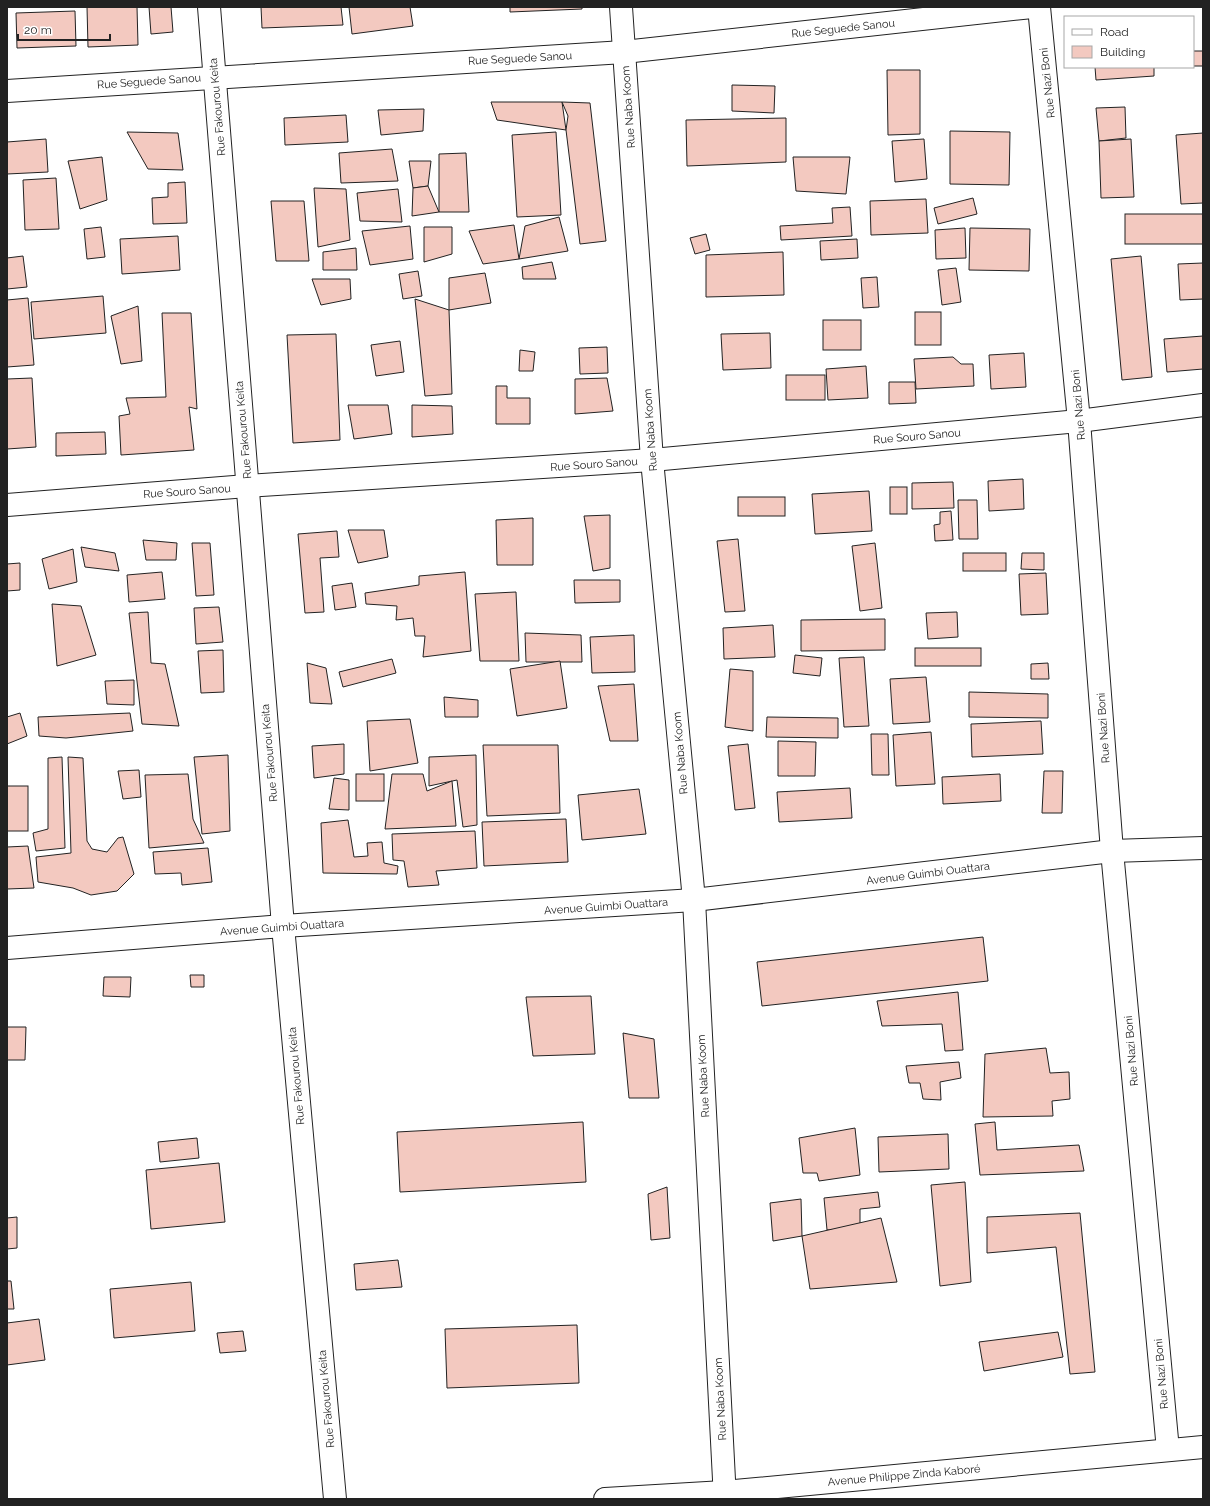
<svg xmlns="http://www.w3.org/2000/svg" width="1210" height="1506" font-family="Raleway,sans-serif">
	<style>
		.building { fill: #f3c9c0; stroke: #222 }
		.lines { fill: none; stroke-linecap: round; stroke-linejoin: round }
		.minor-casing { stroke: #222; stroke-width: 24 }
		.minor { stroke: #fff; stroke-width: 22 }
		.labels { text-anchor: middle; stroke-width: 3; stroke-linejoin: round; paint-order: stroke }
		.street-label { font-size: 11px; fill: #222; stroke: #fff }
	</style>
	<rect width="100%" height="100%" fill="#fff"/>
	<g class="building">
		<path d="M 87,7 L 137,7 L 138,45 L 88,47 Z"/>
		<path d="M 149,7 L 171,7 L 173,32 L 151,34 Z"/>
		<path d="M 261,7 L 341,7 L 343,25 L 262,28 Z"/>
		<path d="M 349,7 L 410,7 L 413,26 L 352,34 Z"/>
		<path d="M 510,7 L 582,7 L 582,9 L 510,12 Z"/>
		<path d="M 75,11 L 76,46 L 17,48 L 16,13 Z"/>
		<rect x="1193" y="51" width="10" height="15"/>
		<path d="M 1095,67 L 1154,67 L 1154,76 L 1096,80 Z"/>
		<path d="M 887,70 L 920,70 L 920,134 L 888,135 Z"/>
		<path d="M 732,85 L 775,86 L 774,113 L 732,111 Z"/>
		<path d="M 491,102 L 562,102 L 566,130 L 497,120 Z"/>
		<path d="M 562,102 L 590,103 L 606,241 L 580,244 L 566,130 L 568,116 Z"/>
		<path d="M 1125,107 L 1126,138 L 1099,141 L 1096,108 Z"/>
		<path d="M 424,109 L 423,131 L 381,135 L 378,110 Z"/>
		<path d="M 346,115 L 348,142 L 285,145 L 284,118 Z"/>
		<path d="M 786,118 L 786,162 L 687,166 L 686,120 Z"/>
		<path d="M 950,131 L 1010,132 L 1009,185 L 950,184 Z"/>
		<path d="M 127,132 L 178,133 L 183,170 L 148,169 Z"/>
		<path d="M 556,132 L 561,215 L 517,217 L 512,135 Z"/>
		<path d="M 1203,133 L 1203,203 L 1181,204 L 1176,135 Z"/>
		<path d="M 46,139 L 48,172 L 7,174 L 7,142 Z"/>
		<path d="M 924,139 L 927,179 L 895,182 L 892,141 Z"/>
		<path d="M 1131,139 L 1134,197 L 1101,198 L 1099,141 Z"/>
		<path d="M 392,149 L 398,181 L 341,183 L 339,153 Z"/>
		<path d="M 466,153 L 469,212 L 439,212 L 439,154 Z"/>
		<path d="M 102,157 L 107,200 L 80,209 L 68,161 Z"/>
		<path d="M 793,157 L 850,157 L 846,194 L 796,191 Z"/>
		<path d="M 409,161 L 431,161 L 428,186 L 413,188 Z"/>
		<path d="M 56,178 L 59,229 L 25,230 L 23,180 Z"/>
		<path d="M 185,182 L 187,223 L 153,224 L 152,198 L 168,197 L 168,183 Z"/>
		<path d="M 428,186 L 439,212 L 412,216 L 413,188 Z"/>
		<path d="M 314,188 L 346,189 L 350,240 L 318,247 Z"/>
		<path d="M 398,189 L 402,222 L 360,221 L 357,193 Z"/>
		<path d="M 973,198 L 977,214 L 938,224 L 934,208 Z"/>
		<path d="M 926,199 L 928,233 L 871,235 L 870,201 Z"/>
		<path d="M 271,201 L 304,201 L 309,261 L 276,261 Z"/>
		<path d="M 850,207 L 852,236 L 781,240 L 780,226 L 833,223 L 832,208 Z"/>
		<rect x="1125" y="214" width="78" height="30"/>
		<path d="M 559,217 L 568,251 L 519,259 L 525,226 Z"/>
		<path d="M 514,225 L 519,259 L 483,264 L 469,231 Z"/>
		<path d="M 410,226 L 413,259 L 370,265 L 362,231 Z"/>
		<path d="M 101,227 L 105,257 L 87,259 L 84,229 Z"/>
		<path d="M 424,227 L 452,227 L 452,254 L 424,262 Z"/>
		<path d="M 965,228 L 966,258 L 936,259 L 935,230 Z"/>
		<path d="M 970,228 L 1030,229 L 1029,271 L 969,270 Z"/>
		<path d="M 706,234 L 710,250 L 695,254 L 690,238 Z"/>
		<path d="M 178,236 L 180,270 L 122,274 L 120,239 Z"/>
		<path d="M 857,239 L 858,258 L 821,260 L 820,241 Z"/>
		<path d="M 356,248 L 357,270 L 323,270 L 323,252 Z"/>
		<path d="M 783,252 L 784,295 L 706,297 L 706,255 Z"/>
		<path d="M 23,256 L 27,287 L 7,289 L 7,258 Z"/>
		<path d="M 1141,256 L 1152,377 L 1122,380 L 1111,259 Z"/>
		<path d="M 552,262 L 556,279 L 523,279 L 522,267 Z"/>
		<path d="M 1203,263 L 1203,299 L 1180,300 L 1178,264 Z"/>
		<path d="M 956,268 L 961,302 L 942,305 L 938,270 Z"/>
		<path d="M 418,271 L 422,296 L 403,299 L 399,274 Z"/>
		<path d="M 485,273 L 491,303 L 449,310 L 449,278 Z"/>
		<path d="M 877,277 L 879,307 L 863,308 L 861,278 Z"/>
		<path d="M 312,279 L 350,279 L 351,299 L 321,305 Z"/>
		<path d="M 103,296 L 106,333 L 34,339 L 31,302 Z"/>
		<path d="M 28,298 L 34,365 L 7,367 L 7,300 Z"/>
		<path d="M 415,299 L 449,310 L 452,394 L 425,396 Z"/>
		<path d="M 138,306 L 142,361 L 121,364 L 111,316 Z"/>
		<rect x="915" y="312" width="26" height="33"/>
		<path d="M 162,313 L 191,313 L 197,409 L 189,407 L 194,450 L 121,455 L 119,416 L 130,414 L 126,398 L 166,397 Z"/>
		<rect x="823" y="320" width="38" height="30"/>
		<path d="M 770,333 L 771,368 L 723,370 L 721,334 Z"/>
		<path d="M 336,334 L 340,440 L 293,443 L 287,335 Z"/>
		<path d="M 1203,336 L 1203,369 L 1167,372 L 1164,339 Z"/>
		<path d="M 400,341 L 404,372 L 376,376 L 371,345 Z"/>
		<path d="M 607,347 L 608,373 L 580,374 L 579,348 Z"/>
		<path d="M 520,350 L 535,352 L 533,371 L 519,371 Z"/>
		<path d="M 1024,353 L 1026,387 L 991,389 L 989,355 Z"/>
		<path d="M 953,357 L 961,364 L 973,364 L 974,386 L 916,389 L 914,359 Z"/>
		<path d="M 866,366 L 868,398 L 828,400 L 826,369 Z"/>
		<rect x="786" y="375" width="39" height="25"/>
		<path d="M 32,378 L 36,447 L 7,449 L 7,379 Z"/>
		<path d="M 607,378 L 613,411 L 575,414 L 575,379 Z"/>
		<path d="M 889,382 L 915,382 L 916,403 L 889,404 Z"/>
		<path d="M 496,386 L 507,386 L 507,398 L 530,398 L 530,424 L 496,424 Z"/>
		<path d="M 348,405 L 388,405 L 392,434 L 354,439 Z"/>
		<path d="M 412,405 L 452,406 L 453,434 L 412,437 Z"/>
		<path d="M 105,432 L 106,454 L 56,456 L 56,433 Z"/>
		<path d="M 1023,479 L 1024,509 L 989,511 L 988,481 Z"/>
		<path d="M 953,482 L 954,508 L 912,509 L 912,483 Z"/>
		<rect x="890" y="487" width="17" height="27"/>
		<path d="M 869,491 L 872,531 L 815,534 L 812,494 Z"/>
		<rect x="738" y="497" width="47" height="19"/>
		<path d="M 958,500 L 977,500 L 978,539 L 959,539 Z"/>
		<path d="M 951,511 L 953,540 L 935,541 L 934,525 L 940,524 L 940,512 Z"/>
		<path d="M 610,515 L 610,568 L 593,571 L 584,516 Z"/>
		<path d="M 533,518 L 533,565 L 497,565 L 496,520 Z"/>
		<path d="M 348,530 L 384,530 L 388,557 L 358,563 Z"/>
		<path d="M 337,531 L 339,557 L 320,558 L 324,612 L 305,613 L 298,534 Z"/>
		<path d="M 738,539 L 745,611 L 725,612 L 717,541 Z"/>
		<path d="M 143,540 L 177,543 L 176,560 L 146,560 Z"/>
		<path d="M 192,543 L 210,543 L 214,595 L 196,596 Z"/>
		<path d="M 875,543 L 882,608 L 860,611 L 852,546 Z"/>
		<path d="M 81,547 L 115,553 L 119,571 L 85,567 Z"/>
		<path d="M 73,549 L 77,582 L 49,589 L 42,559 Z"/>
		<rect x="963" y="553" width="43" height="18"/>
		<path d="M 1022,553 L 1044,553 L 1044,570 L 1021,569 Z"/>
		<path d="M 20,563 L 20,590 L 7,591 L 7,564 Z"/>
		<path d="M 162,572 L 165,599 L 129,602 L 127,575 Z"/>
		<path d="M 465,572 L 471,651 L 423,657 L 425,636 L 415,636 L 413,618 L 396,620 L 397,606 L 366,604 L 365,593 L 419,585 L 419,576 Z"/>
		<path d="M 1046,573 L 1048,614 L 1021,615 L 1019,574 Z"/>
		<path d="M 574,580 L 620,580 L 620,602 L 575,603 Z"/>
		<path d="M 352,583 L 356,607 L 335,610 L 332,586 Z"/>
		<path d="M 516,592 L 519,661 L 480,661 L 475,594 Z"/>
		<path d="M 52,604 L 81,606 L 96,655 L 57,666 Z"/>
		<path d="M 219,607 L 223,642 L 196,644 L 194,608 Z"/>
		<path d="M 148,612 L 151,663 L 165,664 L 179,726 L 142,724 L 129,613 Z"/>
		<path d="M 957,612 L 958,637 L 928,639 L 926,613 Z"/>
		<path d="M 885,619 L 885,650 L 801,651 L 801,620 Z"/>
		<path d="M 773,625 L 775,657 L 724,659 L 723,628 Z"/>
		<path d="M 525,633 L 581,635 L 582,662 L 526,662 Z"/>
		<path d="M 634,635 L 635,672 L 592,673 L 590,637 Z"/>
		<rect x="915" y="648" width="66" height="18"/>
		<path d="M 223,650 L 224,692 L 201,693 L 198,651 Z"/>
		<path d="M 795,655 L 822,658 L 820,676 L 793,673 Z"/>
		<path d="M 864,657 L 869,726 L 844,727 L 839,658 Z"/>
		<path d="M 392,659 L 396,673 L 343,687 L 339,672 Z"/>
		<path d="M 560,661 L 567,708 L 517,716 L 510,669 Z"/>
		<path d="M 307,663 L 326,668 L 332,704 L 310,703 Z"/>
		<path d="M 1048,663 L 1049,679 L 1031,679 L 1031,664 Z"/>
		<path d="M 730,669 L 753,671 L 753,731 L 725,727 Z"/>
		<path d="M 926,677 L 930,722 L 893,724 L 890,679 Z"/>
		<path d="M 134,680 L 134,705 L 107,704 L 105,681 Z"/>
		<path d="M 634,684 L 638,741 L 610,741 L 598,686 Z"/>
		<path d="M 969,692 L 1048,694 L 1048,718 L 969,717 Z"/>
		<path d="M 444,697 L 478,700 L 478,717 L 445,717 Z"/>
		<path d="M 20,713 L 27,736 L 7,744 L 7,717 Z"/>
		<path d="M 130,713 L 133,731 L 66,738 L 39,736 L 38,717 Z"/>
		<path d="M 767,717 L 838,718 L 838,738 L 766,737 Z"/>
		<path d="M 410,719 L 418,763 L 370,771 L 367,721 Z"/>
		<path d="M 1041,721 L 1043,754 L 972,757 L 971,724 Z"/>
		<path d="M 931,732 L 935,784 L 896,786 L 893,735 Z"/>
		<path d="M 871,734 L 888,734 L 889,775 L 872,775 Z"/>
		<path d="M 778,741 L 816,742 L 815,776 L 778,776 Z"/>
		<path d="M 344,744 L 344,774 L 314,778 L 312,746 Z"/>
		<path d="M 748,744 L 755,808 L 735,810 L 728,746 Z"/>
		<path d="M 483,745 L 558,745 L 560,813 L 487,816 Z"/>
		<path d="M 228,755 L 230,831 L 202,834 L 194,757 Z"/>
		<path d="M 476,755 L 477,825 L 463,827 L 457,780 L 429,786 L 429,757 Z"/>
		<path d="M 62,757 L 65,848 L 36,851 L 33,833 L 48,829 L 48,758 Z"/>
		<path d="M 68,757 L 83,758 L 87,841 L 92,849 L 107,852 L 118,838 L 123,837 L 134,874 L 117,891 L 91,895 L 73,888 L 38,882 L 36,857 L 71,853 Z"/>
		<path d="M 139,770 L 141,797 L 123,799 L 118,771 Z"/>
		<path d="M 1044,771 L 1063,771 L 1062,813 L 1042,813 Z"/>
		<path d="M 188,774 L 193,819 L 204,843 L 149,848 L 145,775 Z"/>
		<rect x="356" y="774" width="28" height="27"/>
		<path d="M 392,774 L 423,774 L 427,791 L 452,781 L 456,826 L 385,829 Z"/>
		<path d="M 1000,774 L 1001,801 L 943,804 L 942,777 Z"/>
		<path d="M 334,778 L 349,780 L 349,810 L 329,809 Z"/>
		<rect x="7" y="786" width="21" height="45"/>
		<path d="M 850,788 L 852,818 L 779,822 L 777,792 Z"/>
		<path d="M 639,789 L 646,834 L 582,840 L 578,795 Z"/>
		<path d="M 566,819 L 568,862 L 484,866 L 482,822 Z"/>
		<path d="M 348,820 L 354,857 L 368,856 L 367,843 L 382,842 L 384,863 L 398,866 L 397,874 L 323,873 L 321,823 Z"/>
		<path d="M 475,831 L 477,868 L 436,871 L 439,885 L 408,887 L 404,861 L 393,860 L 392,834 Z"/>
		<path d="M 28,846 L 34,888 L 7,889 L 7,847 Z"/>
		<path d="M 208,848 L 212,882 L 182,885 L 181,873 L 155,874 L 153,852 Z"/>
		<path d="M 983,937 L 988,981 L 762,1006 L 757,962 Z"/>
		<path d="M 190,975 L 204,975 L 204,987 L 191,987 Z"/>
		<path d="M 104,977 L 131,977 L 130,997 L 103,996 Z"/>
		<path d="M 958,992 L 963,1050 L 945,1051 L 942,1024 L 882,1026 L 877,1001 Z"/>
		<path d="M 591,996 L 595,1054 L 533,1056 L 526,997 Z"/>
		<path d="M 7,1027 L 26,1027 L 25,1060 L 7,1060 Z"/>
		<path d="M 623,1033 L 654,1039 L 659,1098 L 629,1098 Z"/>
		<path d="M 1046,1048 L 1050,1073 L 1069,1072 L 1070,1099 L 1052,1101 L 1053,1116 L 983,1117 L 985,1054 Z"/>
		<path d="M 959,1062 L 961,1078 L 940,1082 L 941,1100 L 923,1099 L 920,1083 L 909,1083 L 906,1066 Z"/>
		<path d="M 583,1122 L 586,1182 L 400,1192 L 397,1132 Z"/>
		<path d="M 995,1122 L 997,1150 L 1079,1145 L 1084,1171 L 980,1175 L 975,1124 Z"/>
		<path d="M 855,1128 L 860,1175 L 819,1181 L 817,1173 L 803,1173 L 799,1138 Z"/>
		<path d="M 948,1134 L 949,1169 L 879,1172 L 878,1137 Z"/>
		<path d="M 197,1138 L 199,1158 L 160,1162 L 158,1142 Z"/>
		<path d="M 219,1163 L 225,1222 L 151,1229 L 146,1170 Z"/>
		<path d="M 965,1182 L 971,1282 L 940,1286 L 931,1185 Z"/>
		<path d="M 667,1187 L 670,1238 L 651,1240 L 648,1194 Z"/>
		<path d="M 878,1192 L 880,1207 L 860,1209 L 860,1228 L 827,1230 L 824,1198 Z"/>
		<path d="M 801,1199 L 802,1236 L 773,1241 L 770,1203 Z"/>
		<path d="M 1080,1213 L 1095,1372 L 1070,1374 L 1056,1247 L 987,1253 L 987,1217 Z"/>
		<path d="M 17,1217 L 17,1248 L 7,1249 L 7,1218 Z"/>
		<path d="M 881,1218 L 897,1282 L 810,1289 L 802,1236 Z"/>
		<path d="M 398,1260 L 402,1287 L 356,1290 L 354,1264 Z"/>
		<path d="M 7,1281 L 11,1281 L 14,1309 L 7,1309 Z"/>
		<path d="M 191,1282 L 195,1331 L 114,1338 L 110,1289 Z"/>
		<path d="M 39,1319 L 45,1360 L 7,1365 L 7,1323 Z"/>
		<path d="M 577,1325 L 579,1383 L 447,1388 L 445,1329 Z"/>
		<path d="M 243,1331 L 246,1351 L 220,1353 L 217,1333 Z"/>
		<path d="M 1058,1332 L 1063,1357 L 984,1371 L 979,1342 Z"/>
	</g>
	<g class="lines">
		<defs>
			<g id="minor">
				<path d="M 209,7 L 283,926 L 335,1499"/>
				<path d="M 621,7 L 652,460 L 694,900 L 725,1499"/>
				<path d="M 1039,7 L 1079,421 L 1112,851 L 1168,1450"/>
				<path d="M 7,91 L 624,52 L 1032,7"/>
				<path d="M 7,505 L 247,486 L 652,460 L 1079,421 L 1203,405"/>
				<path d="M 7,948 L 283,926 L 694,900 L 1112,851 L 1203,848"/>
				<path d="M 605,1499 L 724,1492 L 1203,1447"/>
			</g>
		</defs>
		<use href="#minor" class="minor-casing"/>
		<use href="#minor" class="minor"/>
	</g>
	<g class="labels">
		<g class="street-label">
			<text transform="translate(843 28) rotate(-6)" y="4">Rue Seguede Sanou</text>
			<text transform="translate(520 58) rotate(-3)" y="4">Rue Seguede Sanou</text>
			<text transform="translate(149 81) rotate(-4)" y="4">Rue Seguede Sanou</text>
			<text transform="translate(1047 83) rotate(-96)" y="4">Rue Nazi Boni</text>
			<text transform="translate(217 107) rotate(-95)" y="4">Rue Fakourou Keita</text>
			<text transform="translate(628 107) rotate(-94)" y="4">Rue Naba Koom</text>
			<text transform="translate(1078 405) rotate(-95)" y="4">Rue Nazi Boni</text>
			<text transform="translate(243 430) rotate(-95)" y="4">Rue Fakourou Keita</text>
			<text transform="translate(650 430) rotate(-94)" y="4">Rue Naba Koom</text>
			<text transform="translate(917 436) rotate(-5)" y="4">Rue Souro Sanou</text>
			<text transform="translate(594 464) rotate(-4)" y="4">Rue Souro Sanou</text>
			<text transform="translate(187 491) rotate(-4)" y="4">Rue Souro Sanou</text>
			<text transform="translate(1103 728) rotate(-94)" y="4">Rue Nazi Boni</text>
			<text transform="translate(269 753) rotate(-95)" y="4">Rue Fakourou Keita</text>
			<text transform="translate(680 753) rotate(-95)" y="4">Rue Naba Koom</text>
			<text transform="translate(928 873) rotate(-7)" y="4">Avenue Guimbi Ouattara</text>
			<text transform="translate(606 906) rotate(-4)" y="4">Avenue Guimbi Ouattara</text>
			<text transform="translate(282 927) rotate(-4)" y="4">Avenue Guimbi Ouattara</text>
			<text transform="translate(1131 1051) rotate(-95)" y="4">Rue Nazi Boni</text>
			<text transform="translate(296 1076) rotate(-95)" y="4">Rue Fakourou Keita</text>
			<text transform="translate(703 1076) rotate(-93)" y="4">Rue Naba Koom</text>
			<text transform="translate(1161 1374) rotate(-95)" y="4">Rue Nazi Boni</text>
			<text transform="translate(326 1399) rotate(-95)" y="4">Rue Fakourou Keita</text>
			<text transform="translate(720 1399) rotate(-93)" y="4">Rue Naba Koom</text>
			<text transform="translate(904 1475) rotate(-5)" y="4">Avenue Philippe Zinda Kaboré</text>
		</g>
	</g>
	<rect width="1210" height="1506" fill="none" stroke="#222222" stroke-width="16"/>
	<rect x="1064" y="16" width="130" height="52" fill="#ffffff" stroke="#a7a7a7"/>
	<rect x="1072" y="29" width="20" height="6" fill="#ffffff" stroke="#a7a7a7"/>
	<text x="1100" y="36" font-size="12" fill="#222222">Road</text>
	<rect x="1072" y="46" width="20" height="12" fill="#f3c9c0" stroke="#a7a7a7"/>
	<text x="1100" y="56" font-size="12" fill="#222222">Building</text>
	<path d="M18 34v6h92v-6" fill="none" stroke="#222222" stroke-width="2"/>
	<text x="24" y="34" font-size="12" fill="#222222" stroke="#ffffff" stroke-width="3" paint-order="stroke">20 m</text>
</svg>
